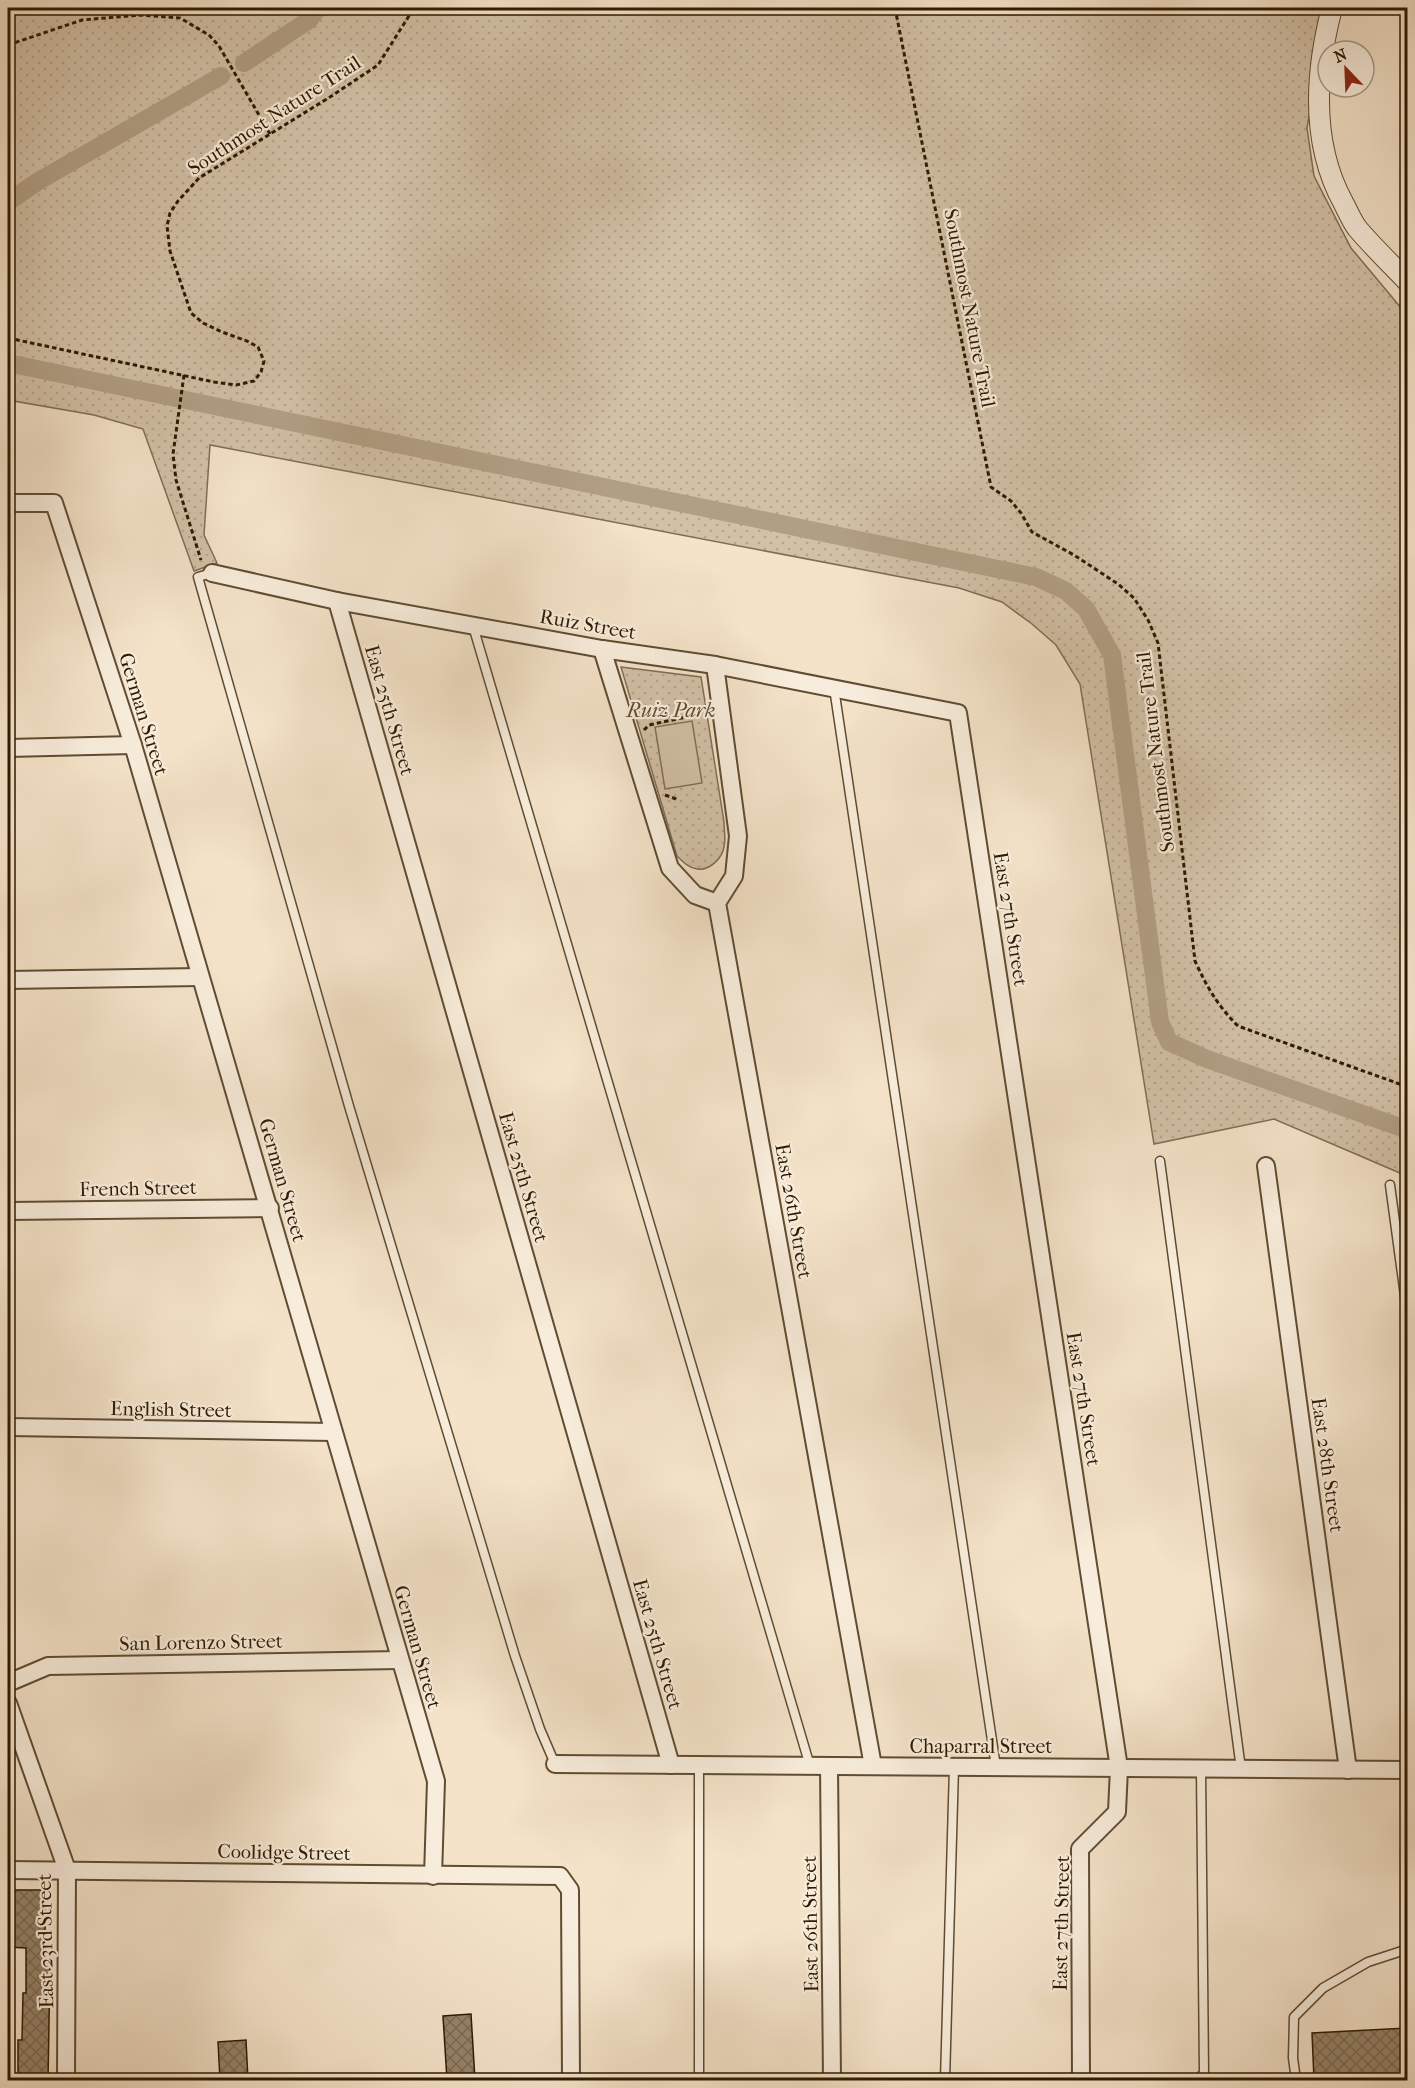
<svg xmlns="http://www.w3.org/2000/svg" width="1415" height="2088" font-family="'IM FELL French Canon',serif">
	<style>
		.green { fill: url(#green-dots); stroke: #806e54; stroke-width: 1.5 }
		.pitch { fill: #d2c1a7; stroke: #806e54; stroke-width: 1.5 }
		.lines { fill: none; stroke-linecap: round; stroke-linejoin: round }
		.canal { stroke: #b19f85; stroke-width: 18 }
		.building { fill: url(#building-cross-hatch); stroke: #2e1a00; stroke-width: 1.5 }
		.service-casing { stroke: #604c32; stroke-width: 11 }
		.minor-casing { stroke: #604c32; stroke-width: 20 }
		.tertiary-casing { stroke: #604c32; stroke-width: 22 }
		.path { stroke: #2e1a00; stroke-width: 3; stroke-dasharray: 4.5 3; stroke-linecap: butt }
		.service { stroke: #f8eddc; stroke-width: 8 }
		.minor { stroke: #f8eddc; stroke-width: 16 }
		.tertiary { stroke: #f8eddc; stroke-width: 20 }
		.labels { text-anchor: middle; stroke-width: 4.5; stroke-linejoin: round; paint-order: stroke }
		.street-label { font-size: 20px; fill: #2e1a00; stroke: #f8eddc }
		.park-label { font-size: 20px; font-style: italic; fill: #5f4c32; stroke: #f8eddc }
	</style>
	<defs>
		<pattern id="green-dots" width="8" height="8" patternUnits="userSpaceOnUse" patternTransform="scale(1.5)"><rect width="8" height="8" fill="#d2c1a7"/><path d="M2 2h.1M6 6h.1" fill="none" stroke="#b5a58e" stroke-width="1.8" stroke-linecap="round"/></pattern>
		<pattern id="building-cross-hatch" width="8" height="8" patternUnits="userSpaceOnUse" patternTransform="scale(1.5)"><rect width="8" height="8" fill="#958369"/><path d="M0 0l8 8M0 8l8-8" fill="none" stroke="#7a6a54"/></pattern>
	</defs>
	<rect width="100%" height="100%" fill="#f4e3c9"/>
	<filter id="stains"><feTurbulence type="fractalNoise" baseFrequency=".00333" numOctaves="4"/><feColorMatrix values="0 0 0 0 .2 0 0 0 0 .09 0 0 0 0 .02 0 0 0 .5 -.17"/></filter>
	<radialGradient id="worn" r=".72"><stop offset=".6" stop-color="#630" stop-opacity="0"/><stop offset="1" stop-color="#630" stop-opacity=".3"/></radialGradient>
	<g class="green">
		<path d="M 8,8 L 1328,8 L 1307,128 L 1314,176 L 1351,248 L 1407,315 L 1407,1176 L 1274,1119 L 1154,1144 L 1080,684 L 1056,645 L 1032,624 L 1002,602 L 959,588 L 210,445 L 204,535 L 217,563 L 194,571 L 143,429 L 94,415 L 8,400 Z"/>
		<path d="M 621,667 L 701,677 L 724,822 C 724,830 726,839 724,847 C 722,858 710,871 697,869 C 689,868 683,862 677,856 Z"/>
	</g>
	<path class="pitch" d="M 692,721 L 702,783 L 665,789 L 655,727 Z"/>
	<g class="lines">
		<g class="canal">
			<path d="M 244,63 L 309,20 L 318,8"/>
			<path d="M 8,202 L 37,182 L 221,76"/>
			<path d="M 8,363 L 1036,577 L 1066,591 L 1086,609 L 1112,655 L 1160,1022 L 1169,1042 L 1207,1059 L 1408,1130"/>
		</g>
	</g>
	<g class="building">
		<path d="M 8,1890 L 45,1890 L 45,1965 L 50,1965 L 48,2080 L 18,2080 L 18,2040 L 22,2040 L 23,1993 L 26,1993 L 26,1948 L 8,1947 Z"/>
		<path d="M 471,2014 L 475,2080 L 447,2080 L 443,2016 Z"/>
		<path d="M 1407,2028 L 1407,2080 L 1314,2080 L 1312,2033 Z"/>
		<path d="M 246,2040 L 248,2080 L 220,2080 L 218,2042 Z"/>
	</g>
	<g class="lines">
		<defs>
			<g id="service">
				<path d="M 212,573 L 198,577 L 349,1106 L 515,1656 L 540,1729 L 555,1764"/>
				<path d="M 473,626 L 810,1766"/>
				<path d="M 834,688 L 996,1767"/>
				<path d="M 1160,1161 L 1241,1769"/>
				<path d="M 1390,1185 L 1408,1318"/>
				<path d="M 699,1765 L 699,2080"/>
				<path d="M 945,2080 L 954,1767"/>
				<path d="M 1197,2080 L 1204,2073 L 1201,1769"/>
				<path d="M 1296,2080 L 1293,2058 L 1294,2017 L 1323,1988 L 1368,1962 L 1408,1949"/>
			</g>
			<g id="minor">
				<path d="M 8,503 L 54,503 L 133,745 L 436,1781 L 433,1876"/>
				<path d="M 212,573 L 337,601 L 602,649 L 715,665 L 958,713 L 1119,1768 L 1117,1812 L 1080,1849 L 1081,2080"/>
				<path d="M 337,601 L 671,1765"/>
				<path d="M 602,649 L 670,868 L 695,895 L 717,903"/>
				<path d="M 715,665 L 738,836 L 734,876 L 717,903 L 873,1766"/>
				<path d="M 8,748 L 133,745"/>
				<path d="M 8,980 L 200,977"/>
				<path d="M 1266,1166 L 1348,1770"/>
				<path d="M 8,1211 L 270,1208"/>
				<path d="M 8,1427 L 333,1432"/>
				<path d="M 8,1683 L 48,1666 L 399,1660"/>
				<path d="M 8,1703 L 67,1870 L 66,2080"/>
				<path d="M 555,1764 L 1408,1770"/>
				<path d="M 829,1766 L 832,2080"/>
				<path d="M 8,1870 L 560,1876 L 570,1890 L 571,2080"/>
			</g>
			<path id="tertiary" d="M 1332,8 C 1315,73 1310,143 1344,204 C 1348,212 1352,221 1357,228 C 1373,247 1391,264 1408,282"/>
		</defs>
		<use href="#service" class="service-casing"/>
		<use href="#minor" class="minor-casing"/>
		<use href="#tertiary" class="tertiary-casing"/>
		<g class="path">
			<path d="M 895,8 L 991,487 L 1011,501 L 1021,513 L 1032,532 L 1074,555 L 1118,584 L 1134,598 L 1148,620 L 1158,643 L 1195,961 C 1207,987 1217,1005 1238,1026 L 1408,1087"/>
			<path d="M 8,45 L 82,20 L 141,15 L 180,18 L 209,35 L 219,46 L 270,134"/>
			<path d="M 8,338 L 214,382 L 236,385 L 254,381 L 261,372 L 264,361 L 258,347 L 247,341 L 222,332 L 203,323 L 191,313 L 170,251 L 167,226 L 170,213 L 178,201 L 199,178 L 330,97 L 378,65 L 414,8"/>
			<path d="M 184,375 L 173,454 L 176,480 L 201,560"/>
			<path d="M 644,730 L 649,725 L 691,716"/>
			<path d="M 665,795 L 679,800"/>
		</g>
		<use href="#service" class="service"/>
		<use href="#minor" class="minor"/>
		<use href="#tertiary" class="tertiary"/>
	</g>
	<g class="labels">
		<g class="street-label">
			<text transform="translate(274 115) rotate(-33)" y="7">Southmost Nature Trail</text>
			<text transform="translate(970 308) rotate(79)" y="7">Southmost Nature Trail</text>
			<text transform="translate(588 624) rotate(10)" y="7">Ruiz Street</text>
			<text transform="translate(390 710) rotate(74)" y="7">East 25th Street</text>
			<text transform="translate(144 714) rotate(73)" y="7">German Street</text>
			<text transform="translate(1155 752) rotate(-97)" y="7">Southmost Nature Trail</text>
			<text transform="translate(1011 919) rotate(81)" y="7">East 27th Street</text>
			<text transform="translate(524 1177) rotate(74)" y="7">East 25th Street</text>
			<text transform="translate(283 1180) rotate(74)" y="7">German Street</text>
			<text transform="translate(138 1188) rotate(-1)" y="7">French Street</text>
			<text transform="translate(794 1211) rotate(80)" y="7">East 26th Street</text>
			<text transform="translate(1084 1399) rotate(81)" y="7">East 27th Street</text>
			<text transform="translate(171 1409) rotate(1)" y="7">English Street</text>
			<text transform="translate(1328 1465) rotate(82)" y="7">East 28th Street</text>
			<text transform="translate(201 1642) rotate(-1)" y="7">San Lorenzo Street</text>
			<text transform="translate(658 1644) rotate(74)" y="7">East 25th Street</text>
			<text transform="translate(418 1647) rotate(74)" y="7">German Street</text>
			<text x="981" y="1753">Chaparral Street</text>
			<text transform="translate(284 1852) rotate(1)" y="7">Coolidge Street</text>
			<text transform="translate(1061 1923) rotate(-89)" y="7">East 27th Street</text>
			<text transform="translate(810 1924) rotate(-91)" y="7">East 26th Street</text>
			<text transform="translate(45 1941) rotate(-91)" y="7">East 23rd Street</text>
		</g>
		<g class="park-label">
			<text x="671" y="717">Ruiz Park</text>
		</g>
	</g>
	<rect width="1415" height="2088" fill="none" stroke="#f4e3c9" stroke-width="30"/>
	<rect x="9" y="9" width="1397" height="2070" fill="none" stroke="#2e1a00" stroke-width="3"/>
	<rect x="15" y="15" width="1385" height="2058" fill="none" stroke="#2e1a00" stroke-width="1.5"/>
	<g transform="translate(1346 69) rotate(337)"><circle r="28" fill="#f8eddc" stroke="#a79984" stroke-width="1.5"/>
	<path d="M0-4.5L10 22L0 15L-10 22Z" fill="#8f2418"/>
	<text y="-9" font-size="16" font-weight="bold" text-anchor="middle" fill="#2e1a00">N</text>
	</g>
	<rect width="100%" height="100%" filter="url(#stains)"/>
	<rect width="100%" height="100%" fill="url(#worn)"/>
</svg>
